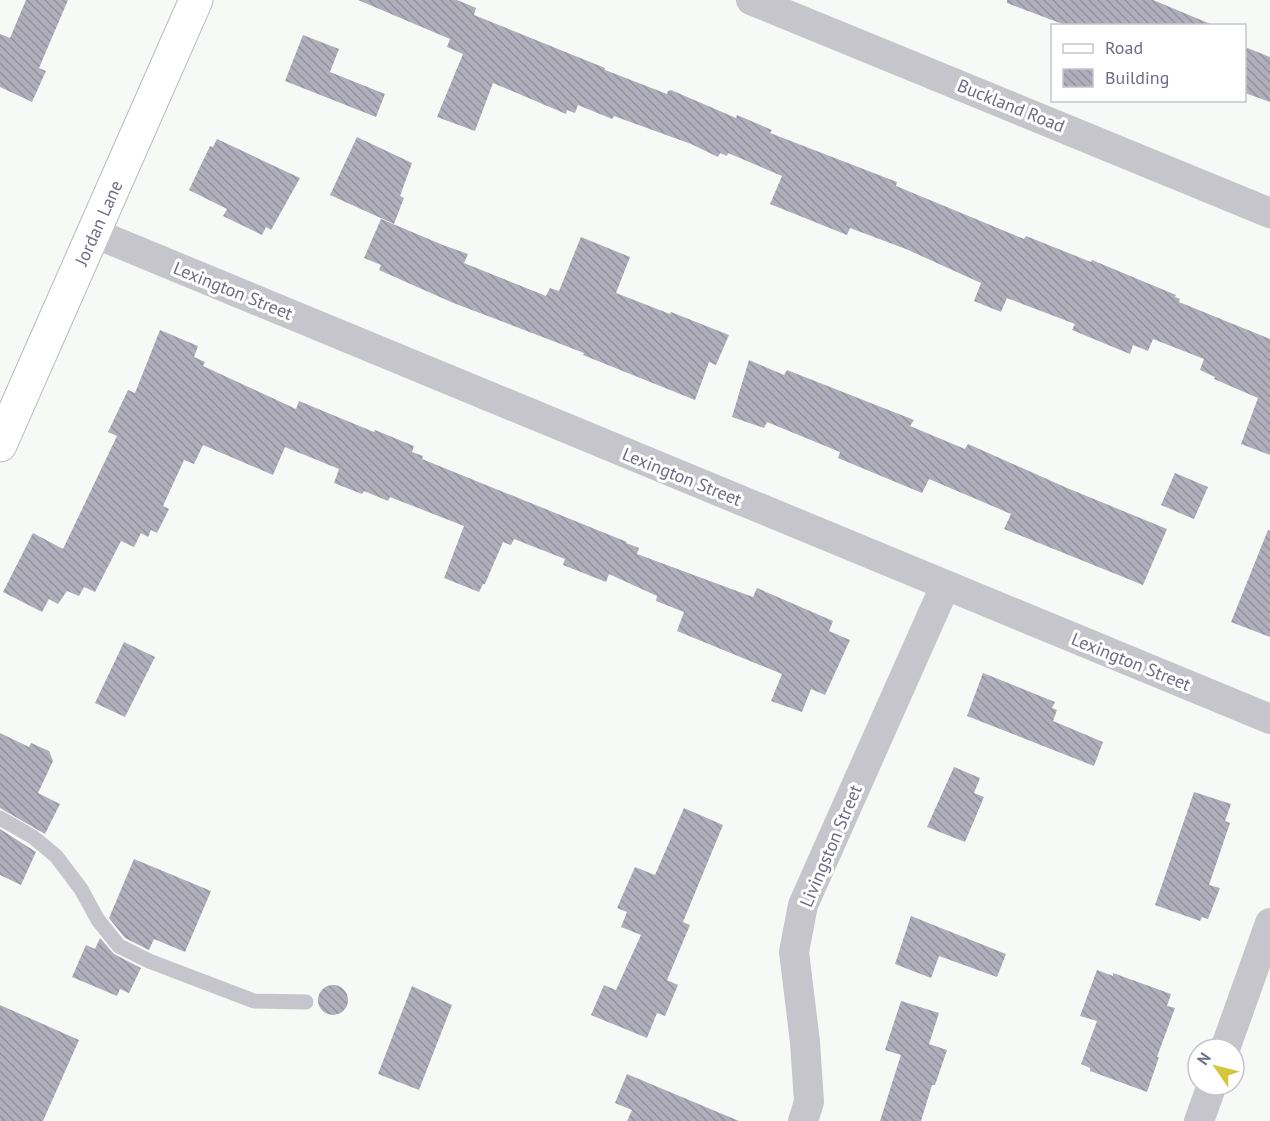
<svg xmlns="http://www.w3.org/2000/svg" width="1270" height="1121" font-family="'PT Sans',sans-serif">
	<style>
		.building { fill: url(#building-back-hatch) }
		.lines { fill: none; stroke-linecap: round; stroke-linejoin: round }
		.secondary-casing { stroke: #b9b8c0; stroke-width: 35 }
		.lane { stroke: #c6c5cc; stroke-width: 15 }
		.street { stroke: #c6c5cc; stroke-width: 30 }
		.secondary { stroke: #fff; stroke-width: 33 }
		.labels { text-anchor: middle; stroke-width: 6; stroke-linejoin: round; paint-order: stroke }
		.street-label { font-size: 18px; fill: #6e6b85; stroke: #fff }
	</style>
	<defs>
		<pattern id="building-back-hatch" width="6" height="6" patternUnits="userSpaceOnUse" patternTransform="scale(1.5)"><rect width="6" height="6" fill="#afaeba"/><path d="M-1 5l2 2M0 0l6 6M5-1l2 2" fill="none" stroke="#93929d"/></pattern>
	</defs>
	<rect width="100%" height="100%" fill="#f7f9f7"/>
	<g class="building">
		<path d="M 26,0 L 68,0 L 39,68 L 46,71 L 32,102 L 0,87 L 0,34 L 10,38 Z"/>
		<path d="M 358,0 L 457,0 L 476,8 L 474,15 L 605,68 L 605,70 L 667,94 L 668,91 L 671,90 L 736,118 L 737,115 L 772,130 L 770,133 L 897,182 L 896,186 L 1024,239 L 1026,236 L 1091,262 L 1092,260 L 1176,295 L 1175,297 L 1180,299 L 1179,302 L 1270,339 L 1270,455 L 1241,444 L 1258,398 L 1214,379 L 1215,377 L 1200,370 L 1204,359 L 1153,339 L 1148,351 L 1133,345 L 1130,354 L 1072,330 L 1075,324 L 1007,298 L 1001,312 L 974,301 L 981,283 L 906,249 L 850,228 L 847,235 L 770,204 L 782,176 L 728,153 L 727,156 L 720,153 L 718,157 L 691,144 L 614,116 L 612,119 L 578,105 L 575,113 L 567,110 L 566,114 L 493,83 L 475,131 L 437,117 L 463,54 L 447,47 L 450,39 Z"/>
		<path d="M 1007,0 L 1153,0 L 1213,25 L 1068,26 L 1007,3 Z"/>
		<path d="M 303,35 L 339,49 L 330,72 L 385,94 L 376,117 L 285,81 Z"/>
		<path d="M 1245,47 L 1270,57 L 1270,102 L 1245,93 Z"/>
		<path d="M 357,137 L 412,163 L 400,196 L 404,198 L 394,224 L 330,195 Z"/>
		<path d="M 217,139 L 300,178 L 271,230 L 266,227 L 262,235 L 223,216 L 227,209 L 189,190 L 210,146 L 213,147 Z"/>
		<path d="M 381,219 L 443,245 L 468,254 L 464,263 L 546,296 L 550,288 L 559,291 L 581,237 L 630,257 L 616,293 L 670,314 L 671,312 L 729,335 L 716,365 L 709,362 L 695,400 L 583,355 L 584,353 L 451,302 L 379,270 L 381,265 L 364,258 Z"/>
		<path d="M 160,330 L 198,346 L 194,357 L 205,362 L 203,366 L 296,409 L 299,401 L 374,432 L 375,430 L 414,446 L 412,452 L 423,456 L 422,459 L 627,542 L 626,543 L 639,548 L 637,554 L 753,597 L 757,588 L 833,621 L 829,631 L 850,640 L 825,695 L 811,689 L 802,712 L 771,701 L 782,674 L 677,631 L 684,612 L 656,601 L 657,596 L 609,574 L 606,582 L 563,565 L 565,559 L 514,539 L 511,545 L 503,542 L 485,584 L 483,584 L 479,592 L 444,578 L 464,526 L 390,497 L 388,501 L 364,491 L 362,494 L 334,483 L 339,469 L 285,447 L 273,475 L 203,445 L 194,464 L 184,460 L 163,506 L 169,509 L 157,533 L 151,530 L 148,537 L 141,533 L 134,547 L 121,541 L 95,592 L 84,587 L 79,596 L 67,591 L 58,604 L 49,599 L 42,612 L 3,592 L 33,533 L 63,549 L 117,436 L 108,432 L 128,390 L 135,393 Z"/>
		<path d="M 749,360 L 784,375 L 787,370 L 914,420 L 910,426 L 965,449 L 968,444 L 1067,488 L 1167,529 L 1143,585 L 1004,529 L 1011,514 L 929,479 L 922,493 L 838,458 L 840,452 L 767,422 L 764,428 L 732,417 Z"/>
		<path d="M 1175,473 L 1208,487 L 1194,519 L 1161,505 Z"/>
		<path d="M 1268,530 L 1270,531 L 1270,637 L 1231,622 Z"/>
		<path d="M 124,642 L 155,657 L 125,717 L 95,703 Z"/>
		<path d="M 983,673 L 1055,702 L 1052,708 L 1057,710 L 1053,721 L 1103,742 L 1094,766 L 967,716 Z"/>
		<path d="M 0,733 L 29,747 L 31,743 L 49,751 L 53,761 L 38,793 L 60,804 L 45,834 L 0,808 Z"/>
		<path d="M 954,767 L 980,778 L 974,793 L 984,797 L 965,842 L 927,827 Z"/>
		<path d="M 1194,792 L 1231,804 L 1225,821 L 1230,823 L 1209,885 L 1220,888 L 1208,919 L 1202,917 L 1200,921 L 1155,905 Z"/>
		<path d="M 684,808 L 723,825 L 683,922 L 690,925 L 667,980 L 678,985 L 665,1016 L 657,1013 L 647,1038 L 591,1015 L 604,985 L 616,990 L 641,935 L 621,927 L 627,912 L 617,908 L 635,867 L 655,875 Z"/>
		<path d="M 0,829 L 36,852 L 21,885 L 0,875 Z"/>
		<path d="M 134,859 L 211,891 L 185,952 L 154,939 L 149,950 L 125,938 L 109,918 Z"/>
		<path d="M 911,916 L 1006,954 L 997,977 L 939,956 L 931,978 L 895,964 Z"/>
		<path d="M 100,938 L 114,954 L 141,968 L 129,993 L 120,989 L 117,996 L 72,977 L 86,945 L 95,949 Z"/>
		<path d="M 1097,970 L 1113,976 L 1113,973 L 1171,994 L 1167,1006 L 1175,1008 L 1157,1057 L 1159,1057 L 1147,1092 L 1090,1071 L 1090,1068 L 1081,1064 L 1097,1021 L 1080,1016 Z"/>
		<circle cx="333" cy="1000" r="15"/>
		<path d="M 412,986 L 452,1005 L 419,1090 L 378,1074 Z"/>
		<path d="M 901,1001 L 939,1013 L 929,1044 L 947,1050 L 935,1085 L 932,1085 L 921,1121 L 880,1121 L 901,1055 L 885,1050 Z"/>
		<path d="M 0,1005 L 79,1040 L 43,1121 L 0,1121 Z"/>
		<path d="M 627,1074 L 739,1121 L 627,1121 L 632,1110 L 615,1103 Z"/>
	</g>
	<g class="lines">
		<defs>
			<path id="secondary" d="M 0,445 L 196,0"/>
		</defs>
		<use href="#secondary" class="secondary-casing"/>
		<path class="lane" d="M 0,818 L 33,837 L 56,856 L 81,889 L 98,920 L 119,946 L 149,961 L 254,1001 L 306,1002"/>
		<g class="street">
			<path d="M 751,0 L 1270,213"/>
			<path d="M 94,233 L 1270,719"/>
			<path d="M 1225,1049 L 1270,923"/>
			<path d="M 803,1121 L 809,1102 L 805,1042 L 794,952 L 803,905 L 945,586"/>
			<path d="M 1199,1121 L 1212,1085"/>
		</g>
		<use href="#secondary" class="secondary"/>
	</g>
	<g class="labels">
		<g class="street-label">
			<text transform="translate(1011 106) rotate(22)" y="6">Buckland Road</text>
			<text transform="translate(99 223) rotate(-66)" y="6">Jordan Lane</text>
			<text transform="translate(233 291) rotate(22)" y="6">Lexington Street</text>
			<text transform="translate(682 477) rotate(22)" y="6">Lexington Street</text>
			<text transform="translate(1131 662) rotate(22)" y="6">Lexington Street</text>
			<text transform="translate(831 846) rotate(-67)" y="6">Livingston Street</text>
		</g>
	</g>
	<rect x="1051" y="24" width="195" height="78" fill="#ffffff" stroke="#c5c4ce" stroke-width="1.5"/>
	<rect x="1063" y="44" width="30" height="9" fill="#ffffff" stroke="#c5c4ce" stroke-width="1.5"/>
	<text x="1105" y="54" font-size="18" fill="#6e6b85">Road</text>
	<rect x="1063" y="69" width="30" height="18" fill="url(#building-back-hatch)" stroke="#c5c4ce" stroke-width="1.5"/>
	<text x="1105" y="84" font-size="18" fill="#6e6b85">Building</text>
	<g transform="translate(1216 1067) rotate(305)"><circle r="28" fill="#ffffff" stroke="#c5c4ce" stroke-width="1.5"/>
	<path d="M0-4.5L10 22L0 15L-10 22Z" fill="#d4c73b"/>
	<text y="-9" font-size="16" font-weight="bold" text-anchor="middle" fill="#6e6b85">N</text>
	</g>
</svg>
